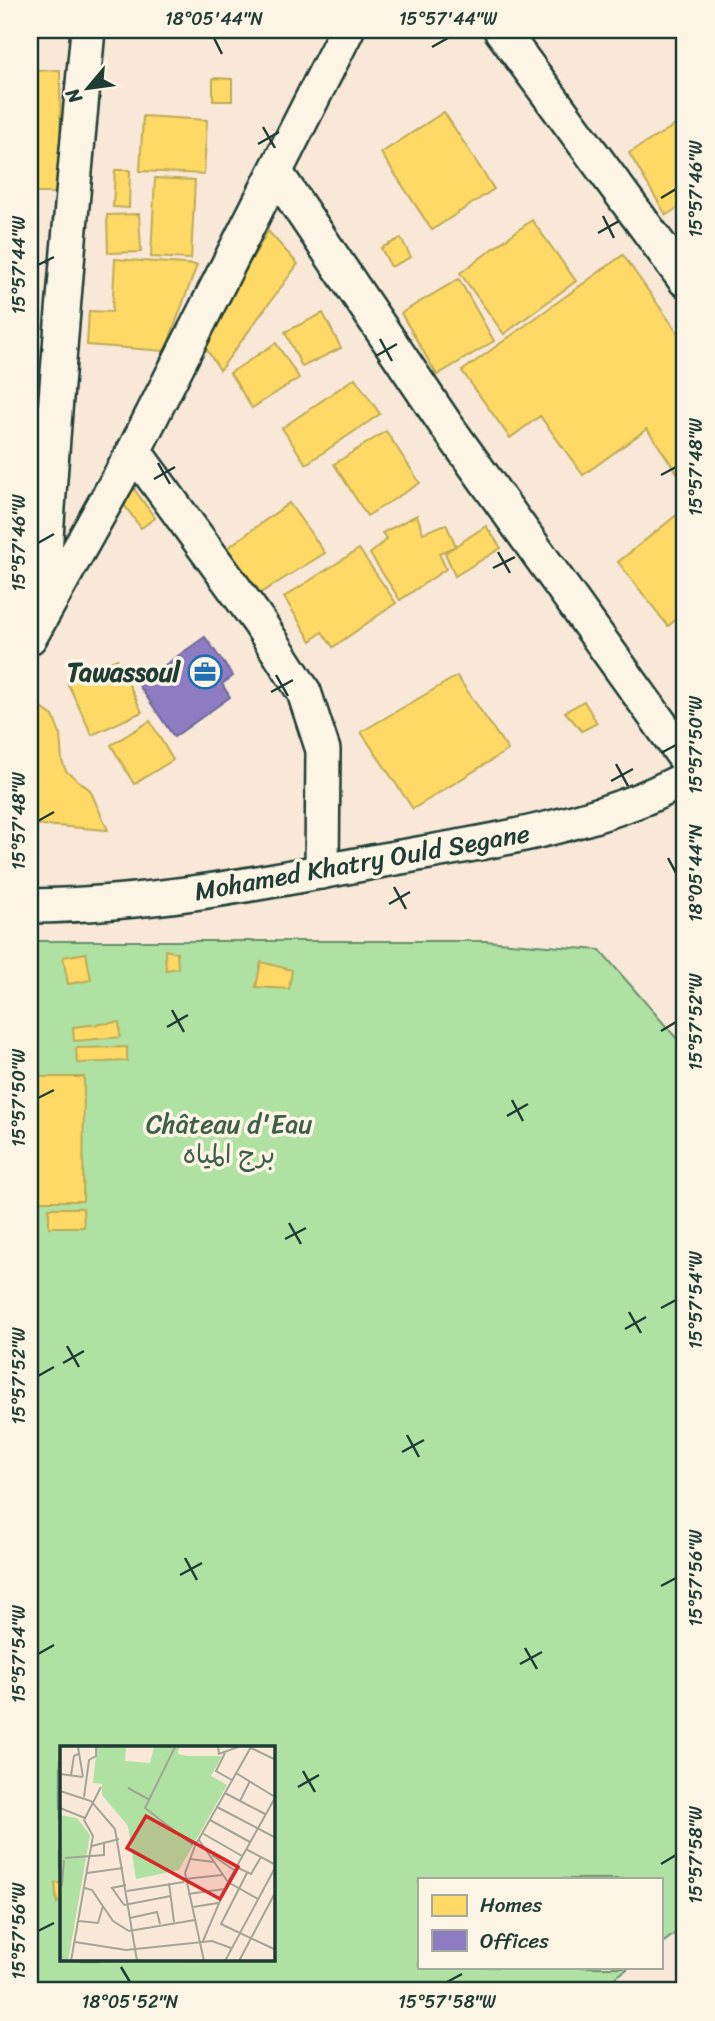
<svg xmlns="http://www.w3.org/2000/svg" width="715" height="2021" font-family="Sriracha,'Playpen Sans Arabic',sans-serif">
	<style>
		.green { fill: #aee1a2; stroke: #668f6b; stroke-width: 2; fill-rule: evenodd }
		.homes { fill: #ffd966; stroke: #bcaa57; stroke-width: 2 }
		.offices { fill: #8e7cc3; stroke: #6d6998; stroke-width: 2 }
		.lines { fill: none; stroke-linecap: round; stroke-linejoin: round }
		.minor-casing { stroke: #1f3d34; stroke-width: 38 }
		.minor { stroke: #fcf5e5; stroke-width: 33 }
		.ticks { fill: none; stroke: #1f3d34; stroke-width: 2.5 }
		.labels { text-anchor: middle; stroke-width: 7; stroke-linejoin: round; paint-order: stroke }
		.poi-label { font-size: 26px; font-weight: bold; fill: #1f3d34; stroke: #fcf5e5; text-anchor: end }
		.street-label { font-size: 26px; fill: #1f3d34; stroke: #fcf5e5 }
		.park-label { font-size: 26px; fill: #3c5e4a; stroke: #fcf5e5 }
		.inset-road { fill: none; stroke: #a2a496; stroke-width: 2 }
		.view { fill: #d62828; fill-opacity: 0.15; stroke: #d62828; stroke-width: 3.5 }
		.inset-edge { fill: none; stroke: #1f3d34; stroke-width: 3.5 }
		.neatline { fill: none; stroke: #1f3d34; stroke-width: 2.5 }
		.ticks-label { font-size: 18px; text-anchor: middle; fill: #1f3d34 }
	</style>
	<rect width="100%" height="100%" fill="#f9e8d8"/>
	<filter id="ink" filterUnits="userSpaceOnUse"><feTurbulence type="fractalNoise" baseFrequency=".0143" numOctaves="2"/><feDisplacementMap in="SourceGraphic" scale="14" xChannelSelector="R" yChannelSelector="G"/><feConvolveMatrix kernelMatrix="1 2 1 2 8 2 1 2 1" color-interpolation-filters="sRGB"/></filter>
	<g filter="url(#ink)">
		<path class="green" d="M 30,941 L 485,941 L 600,950 L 685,1048 L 685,1926 L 661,1944 L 661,1879 L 419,1879 L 419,1967 L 630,1967 L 596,1991 L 30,1991 ZM 61,1748 L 273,1748 L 273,1960 L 61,1960 Z"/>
		<g class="homes">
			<path d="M 60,70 L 61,193 L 32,193 L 30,71 Z"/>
			<path d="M 213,78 L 232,79 L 232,101 L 213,101 Z"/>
			<path d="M 444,112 L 494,189 L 432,230 L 381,153 Z"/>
			<path d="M 143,116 L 207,120 L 204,174 L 140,171 Z"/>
			<path d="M 685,119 L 685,204 L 666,215 L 629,153 Z"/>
			<path d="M 115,170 L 130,170 L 129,208 L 113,207 Z"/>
			<path d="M 155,178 L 195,180 L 191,259 L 151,257 Z"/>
			<path d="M 139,214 L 141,252 L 108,253 L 107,215 Z"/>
			<path d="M 532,220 L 576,281 L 504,334 L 460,273 Z"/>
			<path d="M 268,231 L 298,264 L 220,370 L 203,344 Z"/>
			<path d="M 401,238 L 411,257 L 391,267 L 381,248 Z"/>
			<path d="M 623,255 L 685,343 L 685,484 L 647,429 L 583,475 L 540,416 L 510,438 L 462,371 Z"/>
			<path d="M 115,259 L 197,265 L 165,351 L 87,345 L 89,311 L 112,312 Z"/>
			<path d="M 459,279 L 494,341 L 437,375 L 401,313 Z"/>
			<path d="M 323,313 L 341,348 L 302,367 L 285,332 Z"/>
			<path d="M 276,343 L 299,378 L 252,408 L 230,373 Z"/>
			<path d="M 355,378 L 380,414 L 306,464 L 282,428 Z"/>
			<path d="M 386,431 L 420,483 L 367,516 L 334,464 Z"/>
			<path d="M 129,482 L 155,518 L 141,528 L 122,502 Z"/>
			<path d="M 289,503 L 325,553 L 259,594 L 226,549 Z"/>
			<path d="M 684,509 L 685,612 L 668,626 L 618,562 Z"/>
			<path d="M 417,515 L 423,533 L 446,524 L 456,546 L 439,553 L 446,569 L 400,600 L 370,554 L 387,539 L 382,533 Z"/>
			<path d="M 486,526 L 501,548 L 455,576 L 445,553 Z"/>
			<path d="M 359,549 L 396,603 L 333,647 L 322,632 L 311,641 L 284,597 Z"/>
			<path d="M 117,659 L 142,712 L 92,735 L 67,682 Z"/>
			<path d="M 457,676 L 508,750 L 413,809 L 361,732 Z"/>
			<path d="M 30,679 L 40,698 L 36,704 L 53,716 L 60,734 L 62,761 L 66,771 L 90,790 L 108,830 L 30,824 Z"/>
			<path d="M 584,701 L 597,723 L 582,731 L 565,712 Z"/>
			<path d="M 150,721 L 173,760 L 134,784 L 111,745 Z"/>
			<path d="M 165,950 L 177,953 L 178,968 L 166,970 Z"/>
			<path d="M 86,953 L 91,980 L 68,984 L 63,957 Z"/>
			<path d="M 261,962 L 292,970 L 289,989 L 256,987 Z"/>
			<path d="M 119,1022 L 120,1037 L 74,1041 L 73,1027 Z"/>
			<path d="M 127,1047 L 127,1061 L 77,1063 L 76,1048 Z"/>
			<path d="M 30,1077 L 84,1077 L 83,1201 L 30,1201 Z"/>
			<path d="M 49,1208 L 83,1208 L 84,1227 L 49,1227 Z"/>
			<path d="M 55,1883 L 61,1883 L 61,1902 L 57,1903 Z"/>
		</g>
		<path class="offices" d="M 205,637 L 233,676 L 222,684 L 230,697 L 174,737 L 138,684 Z"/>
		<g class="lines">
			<defs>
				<g id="minor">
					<path d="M 501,30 L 685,280"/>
					<path d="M 276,173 L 446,425 L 685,758"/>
					<path d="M 134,451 L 259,622 L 304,692 L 323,750 L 322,872"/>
					<path d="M 42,603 C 53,411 70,221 88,30"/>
					<path d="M 30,637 L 134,451 L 347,30"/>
					<path d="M 30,906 C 147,905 263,883 378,861 C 466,845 558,833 642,799 C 657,793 671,786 685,779"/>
				</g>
			</defs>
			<use href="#minor" class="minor-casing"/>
			<use href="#minor" class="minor"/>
		</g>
	</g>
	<path class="ticks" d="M 214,38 L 222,54M 432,47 L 448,38M 263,127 L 275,148M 258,144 L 279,132M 661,198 L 676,189M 603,216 L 614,238M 598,233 L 619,221M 38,265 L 54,257M 380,339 L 392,361M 376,356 L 397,344M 158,463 L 170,484M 661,475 L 676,467M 154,479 L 175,467M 38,543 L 54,534M 498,552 L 510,573M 493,568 L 515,557M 276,675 L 288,696M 271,692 L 293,680M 661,753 L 676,745M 616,764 L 628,786M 611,781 L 633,769M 38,821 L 54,812M 668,858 L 676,873M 394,887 L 406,909M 389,904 L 410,892M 172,1010 L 184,1032M 167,1027 L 188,1015M 661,1031 L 676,1022M 38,1098 L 54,1090M 512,1100 L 523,1121M 507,1116 L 528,1104M 289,1223 L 301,1244M 285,1239 L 306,1228M 661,1308 L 676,1300M 629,1312 L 641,1333M 625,1329 L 646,1317M 67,1346 L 79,1367M 63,1363 L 84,1351M 38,1376 L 54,1367M 407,1435 L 419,1457M 402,1452 L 424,1440M 185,1558 L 197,1580M 180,1575 L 202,1563M 661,1586 L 676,1578M 525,1648 L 537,1669M 38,1654 L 54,1645M 520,1664 L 542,1652M 303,1771 L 315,1792M 298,1787 L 319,1775M 661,1864 L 676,1855M 38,1931 L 54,1923M 121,1967 L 130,1982M 447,1982 L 462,1974"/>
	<defs>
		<symbol id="office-ring" viewBox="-11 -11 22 22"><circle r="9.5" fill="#fcf5e5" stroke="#1f6fb2" stroke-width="1.5"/><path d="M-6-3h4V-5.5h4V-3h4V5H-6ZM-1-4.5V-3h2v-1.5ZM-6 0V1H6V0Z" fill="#1f6fb2"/></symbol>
	</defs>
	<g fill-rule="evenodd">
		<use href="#office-ring" x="186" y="653" width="38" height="38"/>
	</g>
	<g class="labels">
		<g class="poi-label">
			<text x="180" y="681">Tawassoul</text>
		</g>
		<g class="street-label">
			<text transform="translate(362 862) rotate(-10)" y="9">Mohamed Khatry Ould Segane</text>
		</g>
		<g class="park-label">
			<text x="229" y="1133">Château d'Eau<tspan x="229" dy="30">برج المياه</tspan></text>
		</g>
	</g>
	<g transform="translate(60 1746)">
		<rect width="215" height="215" fill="#f9e8d8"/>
		<path d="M 37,1 L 66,2 L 65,15 L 90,17 L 94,1 L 119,1 L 118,8 L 128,10 L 162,10 L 151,30 L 167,39 L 119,124 L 76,133 L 68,80 L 42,49 L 42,38 L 33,37 ZM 0,69 L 17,72 L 30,89 L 8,215 L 0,215 Z" fill="#aee1a2"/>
		<path class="inset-road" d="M 18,1 L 23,31M 115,1 L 85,62 L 133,99M 158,1 L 159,8 L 178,1M 189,1 L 216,14M 165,7 L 156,25 L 172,34M 176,27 L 215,51M 0,28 L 23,31M 11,29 L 14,10 L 18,8M 68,42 L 90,54M 0,45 L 31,55 L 55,83 L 77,215M 165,47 L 205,68M 24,51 L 29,14 L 36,10 L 36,1M 180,55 L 190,35M 157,61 L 216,92M 0,62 L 25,72M 150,74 L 190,96M 142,87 L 182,110M 139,94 L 168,136 L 198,153M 32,100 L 59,93M 186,103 L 216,119M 152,109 L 174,124M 5,112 L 44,109 L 44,97M 130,113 L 154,116M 176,121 L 191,128 L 201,111M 27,127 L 63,122M 187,127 L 161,178 L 216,204M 125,133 L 162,129M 109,137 L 114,176M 2,140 L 4,114M 25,142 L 32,144 L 53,175 L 69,185 L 135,174M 67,145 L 124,136M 128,148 L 165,143M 64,159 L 111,150M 64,159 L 52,142 L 66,139M 133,161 L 158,157M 70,172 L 97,166 L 100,178M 19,175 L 38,177 L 43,160M 143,195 L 168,136 L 216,50M 15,196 L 66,204 L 152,195 L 171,202M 11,215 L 33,90 L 24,74 L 41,41M 144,215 L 125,127 L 135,100 L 191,1M 165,215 L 216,120M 179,215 L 216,145"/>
		<path class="view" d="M 86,70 L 178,121 L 160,153 L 67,102 Z"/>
		<rect width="215" height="215" class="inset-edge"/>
	</g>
	<rect width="715" height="2021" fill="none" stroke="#fcf5e5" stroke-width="77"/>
	<rect x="418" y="1878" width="245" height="91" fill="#fcf5e5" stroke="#a4ab9e" stroke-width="2"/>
	<rect x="432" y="1895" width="35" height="21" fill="#ffd966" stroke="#a4ab9e" stroke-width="2"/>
	<text x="480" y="1912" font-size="21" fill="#1f3d34">Homes</text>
	<rect x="432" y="1930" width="35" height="21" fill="#8e7cc3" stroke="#a4ab9e" stroke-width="2"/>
	<text x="480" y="1948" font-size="21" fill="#1f3d34">Offices</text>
	<g transform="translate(88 88) rotate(241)" stroke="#fcf5e5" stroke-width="5" paint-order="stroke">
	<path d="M0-5L12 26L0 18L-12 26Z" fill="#1f3d34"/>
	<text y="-10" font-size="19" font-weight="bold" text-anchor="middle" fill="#1f3d34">N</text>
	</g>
	<rect x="38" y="38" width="638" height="1944" class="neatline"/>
	<g class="ticks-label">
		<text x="214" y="25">18°05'44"N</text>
		<text x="448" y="25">15°57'44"W</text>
		<text transform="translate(696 189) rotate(-90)" y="6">15°57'46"W</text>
		<text transform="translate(19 265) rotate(-90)" y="6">15°57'44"W</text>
		<text transform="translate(696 467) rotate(-90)" y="6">15°57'48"W</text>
		<text transform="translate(19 543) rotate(-90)" y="6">15°57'46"W</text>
		<text transform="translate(696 745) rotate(-90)" y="6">15°57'50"W</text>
		<text transform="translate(19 821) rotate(-90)" y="6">15°57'48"W</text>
		<text transform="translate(696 873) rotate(-90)" y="6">18°05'44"N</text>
		<text transform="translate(696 1022) rotate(-90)" y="6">15°57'52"W</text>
		<text transform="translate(19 1098) rotate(-90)" y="6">15°57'50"W</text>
		<text transform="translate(696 1300) rotate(-90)" y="6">15°57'54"W</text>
		<text transform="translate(19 1376) rotate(-90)" y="6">15°57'52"W</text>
		<text transform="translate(696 1578) rotate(-90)" y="6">15°57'56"W</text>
		<text transform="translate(19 1654) rotate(-90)" y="6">15°57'54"W</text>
		<text transform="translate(696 1855) rotate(-90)" y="6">15°57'58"W</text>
		<text transform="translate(19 1931) rotate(-90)" y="6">15°57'56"W</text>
		<text x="130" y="2008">18°05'52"N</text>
		<text x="447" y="2008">15°57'58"W</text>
	</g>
</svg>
